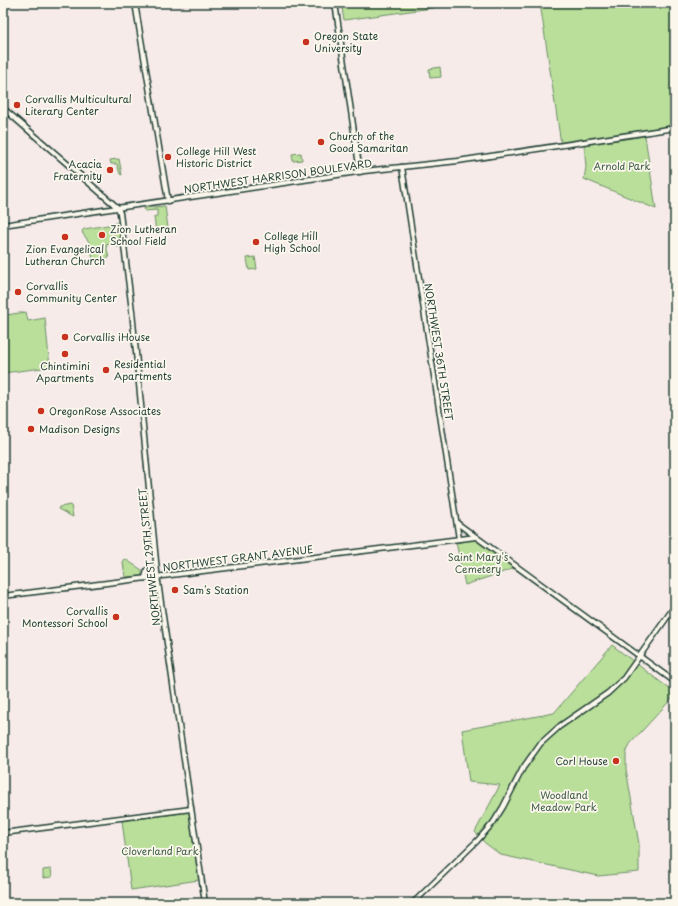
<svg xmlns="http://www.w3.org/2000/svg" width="678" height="906" font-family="'Playpen Sans',sans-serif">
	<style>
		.green { fill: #badf9a; stroke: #6c8e67 }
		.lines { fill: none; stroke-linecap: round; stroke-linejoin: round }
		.secondary-casing { stroke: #1f3d34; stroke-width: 7 }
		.secondary { stroke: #fbf7ec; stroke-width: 4 }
		.poi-dot { fill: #c8321e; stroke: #fbf7ec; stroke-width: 1.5 }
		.labels { text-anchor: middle; stroke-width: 3.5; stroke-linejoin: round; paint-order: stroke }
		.poi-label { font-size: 10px; fill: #1f3d34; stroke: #fbf7ec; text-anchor: start }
		.park-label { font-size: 10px; fill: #3e5d48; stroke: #fbf7ec }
		.street-label { font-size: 10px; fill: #1f3d34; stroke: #fbf7ec }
	</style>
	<rect width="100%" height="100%" fill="#f7ebe9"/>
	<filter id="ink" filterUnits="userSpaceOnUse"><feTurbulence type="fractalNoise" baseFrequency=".025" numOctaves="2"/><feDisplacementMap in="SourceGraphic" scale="8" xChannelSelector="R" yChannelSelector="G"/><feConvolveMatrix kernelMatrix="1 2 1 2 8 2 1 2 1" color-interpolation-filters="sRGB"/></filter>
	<g filter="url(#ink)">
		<g class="green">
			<path d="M 341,3 L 469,3 L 344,20 Z"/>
			<path d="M 540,3 L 675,3 L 675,125 L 561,144 Z"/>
			<path d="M 440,67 L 441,77 L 430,78 L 429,69 Z"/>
			<path d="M 645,136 L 656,209 L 584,179 L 586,167 L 584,145 Z"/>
			<path d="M 301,153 L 302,160 L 293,161 L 292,154 Z"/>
			<path d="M 119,159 L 122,175 L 120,174 L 117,164 L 111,164 L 110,160 Z"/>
			<path d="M 165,206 L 168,228 L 156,230 L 154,218 L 154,217 L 157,216 L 157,210 L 145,211 L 144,208 Z"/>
			<path d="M 117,222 L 122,246 L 117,247 L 115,243 L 106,245 L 109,258 L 93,260 L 90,243 L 83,234 L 82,231 L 84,229 L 114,224 Z"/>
			<path d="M 255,257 L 257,269 L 249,270 L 247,258 Z"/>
			<path d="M 5,309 L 6,315 L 26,312 L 28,321 L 45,318 L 50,367 L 3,373 L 3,310 Z"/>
			<path d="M 71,505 L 73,517 L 58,509 L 59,507 Z"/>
			<path d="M 474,539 L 515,568 L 465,585 L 456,542 Z"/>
			<path d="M 125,559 L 142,570 L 142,574 L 141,576 L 125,577 L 123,562 Z"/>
			<path d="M 612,645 L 675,693 L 675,695 L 630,744 L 626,753 L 626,769 L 639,844 L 639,872 L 598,876 L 501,855 L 485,843 L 475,832 L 500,785 L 469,782 L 462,730 L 554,713 Z"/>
			<path d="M 189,812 L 199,880 L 131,890 L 122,821 Z"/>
			<path d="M 51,869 L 52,877 L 43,878 L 43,870 Z"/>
		</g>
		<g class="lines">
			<defs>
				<g id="secondary">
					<path d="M 135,3 L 168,201"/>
					<path d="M 335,3 L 360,172"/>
					<path d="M 3,108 L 118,208 L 120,213 L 132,311 L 158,582 L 205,903"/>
					<path d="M 402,167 L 459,539"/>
					<path d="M 3,225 L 364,171 L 458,161 L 675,128"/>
					<path d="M 457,523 L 675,682"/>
					<path d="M 145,578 L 147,570"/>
					<path d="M 3,596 L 476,537"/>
					<path d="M 3,833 L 191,809"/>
					<path d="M 413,903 L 477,841 L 493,823 L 503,807 L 523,768 L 540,744 L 560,726 L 608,693 L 624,678 L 675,606"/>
				</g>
			</defs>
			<use href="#secondary" class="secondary-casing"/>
			<use href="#secondary" class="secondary"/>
		</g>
	</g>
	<g class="poi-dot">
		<circle cx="306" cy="42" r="4"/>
		<circle cx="17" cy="105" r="4"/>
		<circle cx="321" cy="142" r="4"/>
		<circle cx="168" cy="157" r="4"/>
		<circle cx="110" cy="170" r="4"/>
		<circle cx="102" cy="235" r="4"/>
		<circle cx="65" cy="237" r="4"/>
		<circle cx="256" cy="242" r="4"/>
		<circle cx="18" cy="292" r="4"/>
		<circle cx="65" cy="337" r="4"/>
		<circle cx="65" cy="354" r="4"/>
		<circle cx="106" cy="370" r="4"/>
		<circle cx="41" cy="411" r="4"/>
		<circle cx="31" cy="429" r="4"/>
		<circle cx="175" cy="590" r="4"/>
		<circle cx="116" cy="617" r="4"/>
		<circle cx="616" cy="761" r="4"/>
	</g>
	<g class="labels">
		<g class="poi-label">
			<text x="314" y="40">Oregon State<tspan x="314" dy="12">University</tspan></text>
			<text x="25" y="103">Corvallis Multicultural<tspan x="25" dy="12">Literary Center</tspan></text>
			<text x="329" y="140">Church of the<tspan x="329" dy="12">Good Samaritan</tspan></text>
			<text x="176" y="155">College Hill West<tspan x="176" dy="12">Historic District</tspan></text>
			<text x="102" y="168" text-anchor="end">Acacia<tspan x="102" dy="12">Fraternity</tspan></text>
			<text x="110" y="233">Zion Lutheran<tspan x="110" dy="12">School Field</tspan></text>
			<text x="264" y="240">College Hill<tspan x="264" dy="12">High School</tspan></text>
			<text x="65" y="253" text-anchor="middle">Zion Evangelical<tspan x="65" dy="12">Lutheran Church</tspan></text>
			<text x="26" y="290">Corvallis<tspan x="26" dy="12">Community Center</tspan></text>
			<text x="73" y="341">Corvallis iHouse</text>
			<text x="114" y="368">Residential<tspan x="114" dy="12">Apartments</tspan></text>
			<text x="65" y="370" text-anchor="middle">Chintimini<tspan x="65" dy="12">Apartments</tspan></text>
			<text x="49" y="415">OregonRose Associates</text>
			<text x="39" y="433">Madison Designs</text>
			<text x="183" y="594">Sam's Station</text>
			<text x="108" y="615" text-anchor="end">Corvallis<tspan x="108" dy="12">Montessori School</tspan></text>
			<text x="608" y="765" text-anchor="end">Corl House</text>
		</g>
		<g class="park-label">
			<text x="622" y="170">Arnold Park</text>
			<text x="478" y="561">Saint Mary's<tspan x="478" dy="12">Cemetery</tspan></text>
			<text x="564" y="799">Woodland<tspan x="564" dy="12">Meadow Park</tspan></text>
			<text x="160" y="855">Cloverland Park</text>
		</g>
		<g class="street-label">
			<text transform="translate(278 176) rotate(-8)" y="4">NORTHWEST HARRISON BOULEVARD</text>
			<text transform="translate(439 352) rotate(81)" y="4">NORTHWEST 36TH STREET</text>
			<text transform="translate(149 557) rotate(-96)" y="4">NORTHWEST 29TH STREET</text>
			<text transform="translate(238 558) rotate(-7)" y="4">NORTHWEST GRANT AVENUE</text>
		</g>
	</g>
	<rect width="678" height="906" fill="none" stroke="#fbf7ec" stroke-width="16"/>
	<rect x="8" y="8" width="662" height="890" fill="none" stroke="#1f3d34" stroke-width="1.5" filter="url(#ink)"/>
</svg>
